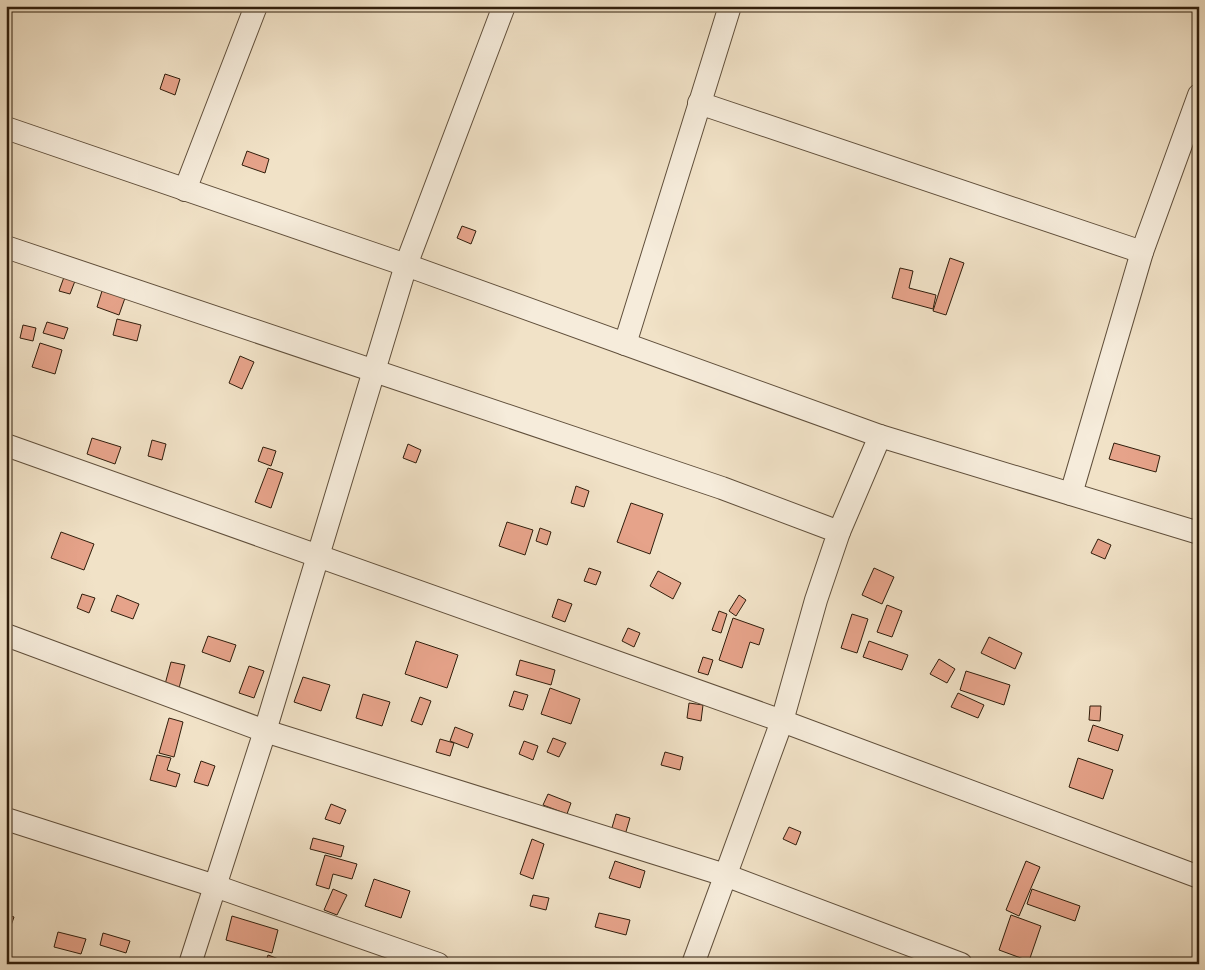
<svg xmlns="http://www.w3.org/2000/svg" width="1205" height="970" font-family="Alegreya,serif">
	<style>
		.building { fill: #e6a38a; stroke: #301e0c }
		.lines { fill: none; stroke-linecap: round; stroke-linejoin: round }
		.minor-casing { stroke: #604f3b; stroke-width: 24 }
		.minor { stroke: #f6ecdb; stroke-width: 22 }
	</style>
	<rect width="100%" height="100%" fill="#f1e2c7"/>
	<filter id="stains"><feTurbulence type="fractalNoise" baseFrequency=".004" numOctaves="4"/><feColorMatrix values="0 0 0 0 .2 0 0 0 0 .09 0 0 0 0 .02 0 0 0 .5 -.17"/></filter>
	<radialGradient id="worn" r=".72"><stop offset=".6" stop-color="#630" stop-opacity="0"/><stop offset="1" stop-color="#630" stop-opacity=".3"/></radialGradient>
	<g class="building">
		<path d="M 165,74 L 180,79 L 175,95 L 160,89 Z"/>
		<path d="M 247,151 L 269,159 L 265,173 L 242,165 Z"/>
		<path d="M 462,226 L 476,231 L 471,244 L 457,238 Z"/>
		<path d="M 950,258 L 964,263 L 946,315 L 933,311 Z"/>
		<path d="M 900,268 L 913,271 L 909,288 L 936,295 L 933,309 L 892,298 Z"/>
		<path d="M 64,277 L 75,281 L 70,294 L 59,291 Z"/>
		<path d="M 102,291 L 125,298 L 119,315 L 97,307 Z"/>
		<path d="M 117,319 L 141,325 L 137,341 L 113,335 Z"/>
		<path d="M 47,322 L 68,328 L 64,339 L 43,333 Z"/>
		<path d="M 23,325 L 36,328 L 33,341 L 20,338 Z"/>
		<path d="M 40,343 L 62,350 L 55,374 L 32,367 Z"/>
		<path d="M 240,356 L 254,362 L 242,389 L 229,383 Z"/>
		<path d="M 92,438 L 121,447 L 115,464 L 87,454 Z"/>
		<path d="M 152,440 L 166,444 L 162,460 L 148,456 Z"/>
		<path d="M 1114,443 L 1160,456 L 1156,472 L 1109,459 Z"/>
		<path d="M 408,444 L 421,450 L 416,463 L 403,458 Z"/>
		<path d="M 263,447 L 276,451 L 271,466 L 258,461 Z"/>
		<path d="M 268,468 L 283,473 L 271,508 L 255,502 Z"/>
		<path d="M 576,486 L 589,491 L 584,507 L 571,503 Z"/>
		<path d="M 631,503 L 663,514 L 650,554 L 617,542 Z"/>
		<path d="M 507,522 L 533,530 L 525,555 L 499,546 Z"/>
		<path d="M 540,528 L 551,532 L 547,545 L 536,541 Z"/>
		<path d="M 61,532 L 94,544 L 84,570 L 51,558 Z"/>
		<path d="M 1098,539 L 1111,545 L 1105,559 L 1091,553 Z"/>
		<path d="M 589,568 L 601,572 L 596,585 L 584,581 Z"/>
		<path d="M 874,568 L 894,577 L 882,604 L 862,595 Z"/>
		<path d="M 658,571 L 681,583 L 673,599 L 650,586 Z"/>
		<path d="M 82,594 L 95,598 L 89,613 L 77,608 Z"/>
		<path d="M 117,595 L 139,604 L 133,619 L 111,611 Z"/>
		<path d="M 739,595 L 746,600 L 736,616 L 729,611 Z"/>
		<path d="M 558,599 L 572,604 L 565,622 L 552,617 Z"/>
		<path d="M 887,605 L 902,611 L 892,637 L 877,632 Z"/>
		<path d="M 719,611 L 727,614 L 721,633 L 712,630 Z"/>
		<path d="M 852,614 L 868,619 L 857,653 L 841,648 Z"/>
		<path d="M 733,618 L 764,629 L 759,645 L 750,642 L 742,668 L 719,660 Z"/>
		<path d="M 628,628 L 640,633 L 634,647 L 622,641 Z"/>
		<path d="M 208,636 L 236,645 L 230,662 L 202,652 Z"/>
		<path d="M 989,637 L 1022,653 L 1015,669 L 981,653 Z"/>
		<path d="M 416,641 L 458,655 L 447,688 L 405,674 Z"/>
		<path d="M 869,641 L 908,655 L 902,670 L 863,657 Z"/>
		<path d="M 703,657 L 713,660 L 708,675 L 698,672 Z"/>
		<path d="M 939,659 L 955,669 L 947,683 L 930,674 Z"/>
		<path d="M 520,660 L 555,670 L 551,685 L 516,675 Z"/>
		<path d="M 171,662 L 185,665 L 178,692 L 164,688 Z"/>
		<path d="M 249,666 L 264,671 L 254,698 L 239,693 Z"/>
		<path d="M 966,671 L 1010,685 L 1004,705 L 960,690 Z"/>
		<path d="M 303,677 L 330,685 L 321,711 L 294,702 Z"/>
		<path d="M 550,688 L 580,699 L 571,724 L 541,714 Z"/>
		<path d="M 514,691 L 528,695 L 523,710 L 509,706 Z"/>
		<path d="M 958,693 L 984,705 L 978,718 L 951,707 Z"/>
		<path d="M 363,694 L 390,702 L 382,726 L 356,718 Z"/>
		<path d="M 420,697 L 431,701 L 422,725 L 411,721 Z"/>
		<path d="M 689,703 L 703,705 L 701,721 L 687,718 Z"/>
		<path d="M 1090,706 L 1101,706 L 1100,721 L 1089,720 Z"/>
		<path d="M 169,718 L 183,722 L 174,757 L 159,753 Z"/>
		<path d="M 1093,725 L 1123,735 L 1118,751 L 1088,741 Z"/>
		<path d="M 455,727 L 473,734 L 468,748 L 450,741 Z"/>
		<path d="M 553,738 L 566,743 L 559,757 L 547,752 Z"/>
		<path d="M 440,739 L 454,743 L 450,756 L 436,752 Z"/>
		<path d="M 524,741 L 538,746 L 533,760 L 519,754 Z"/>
		<path d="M 665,752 L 683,757 L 680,770 L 661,765 Z"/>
		<path d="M 157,755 L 171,758 L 167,770 L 180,774 L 176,787 L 150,780 Z"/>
		<path d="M 1078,758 L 1113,770 L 1103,799 L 1069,787 Z"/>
		<path d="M 201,761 L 215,766 L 208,786 L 194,782 Z"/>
		<path d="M 548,794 L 571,803 L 567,814 L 543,805 Z"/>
		<path d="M 331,804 L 346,810 L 340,824 L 325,819 Z"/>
		<path d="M 616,814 L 630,818 L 625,835 L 611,831 Z"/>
		<path d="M 789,827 L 801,832 L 796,845 L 783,839 Z"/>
		<path d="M 313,838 L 344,846 L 341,857 L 310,849 Z"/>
		<path d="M 532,839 L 544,844 L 533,879 L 520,874 Z"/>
		<path d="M 325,855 L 357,864 L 352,879 L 333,874 L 329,889 L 316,885 Z"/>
		<path d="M 615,861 L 645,871 L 640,888 L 609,878 Z"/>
		<path d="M 1026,861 L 1040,867 L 1019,916 L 1006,910 Z"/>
		<path d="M 374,879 L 410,891 L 401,918 L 365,906 Z"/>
		<path d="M 333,889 L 347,895 L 337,915 L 324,910 Z"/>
		<path d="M 1032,889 L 1080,906 L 1075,921 L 1027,904 Z"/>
		<path d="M 533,895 L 549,898 L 546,910 L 530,906 Z"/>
		<path d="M 599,913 L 630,920 L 626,935 L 595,927 Z"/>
		<path d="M 6,914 L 14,917 L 9,931 L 6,930 Z"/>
		<path d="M 1011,915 L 1041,926 L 1029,961 L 999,950 Z"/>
		<path d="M 232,916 L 278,930 L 272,953 L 226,940 Z"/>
		<path d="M 58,932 L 86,939 L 81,954 L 54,947 Z"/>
		<path d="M 103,933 L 130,941 L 126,953 L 100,945 Z"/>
		<path d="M 268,955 L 284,961 L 283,964 L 265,964 Z"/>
	</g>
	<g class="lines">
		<defs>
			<g id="minor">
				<path d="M 699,103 L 1142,252"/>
				<path d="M 6,128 L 406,265 L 880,436 L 1199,533"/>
				<path d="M 185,190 L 256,6"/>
				<path d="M 6,247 L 722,488 L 839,532 L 816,600 L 782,721 L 693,964"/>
				<path d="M 625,344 L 730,6"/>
				<path d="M 6,445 L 782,721 L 1199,877"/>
				<path d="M 1071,494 L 1142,252 L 1199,95"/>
				<path d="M 839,532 L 880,436"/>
				<path d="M 6,635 L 265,731 L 725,875 L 961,964"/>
				<path d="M 6,819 L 215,886 L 438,964"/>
				<path d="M 190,964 L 265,731 L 406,265 L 504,6"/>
			</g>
		</defs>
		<use href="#minor" class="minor-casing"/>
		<use href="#minor" class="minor"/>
	</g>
	<rect width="1205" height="970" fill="none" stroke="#f1e2c7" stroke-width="25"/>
	<rect x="8" y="8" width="1190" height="955" fill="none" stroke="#301e0c" stroke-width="2.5"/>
	<rect x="12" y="12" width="1180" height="945" fill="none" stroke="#301e0c"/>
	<rect width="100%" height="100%" filter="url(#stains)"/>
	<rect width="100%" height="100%" fill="url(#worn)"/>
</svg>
